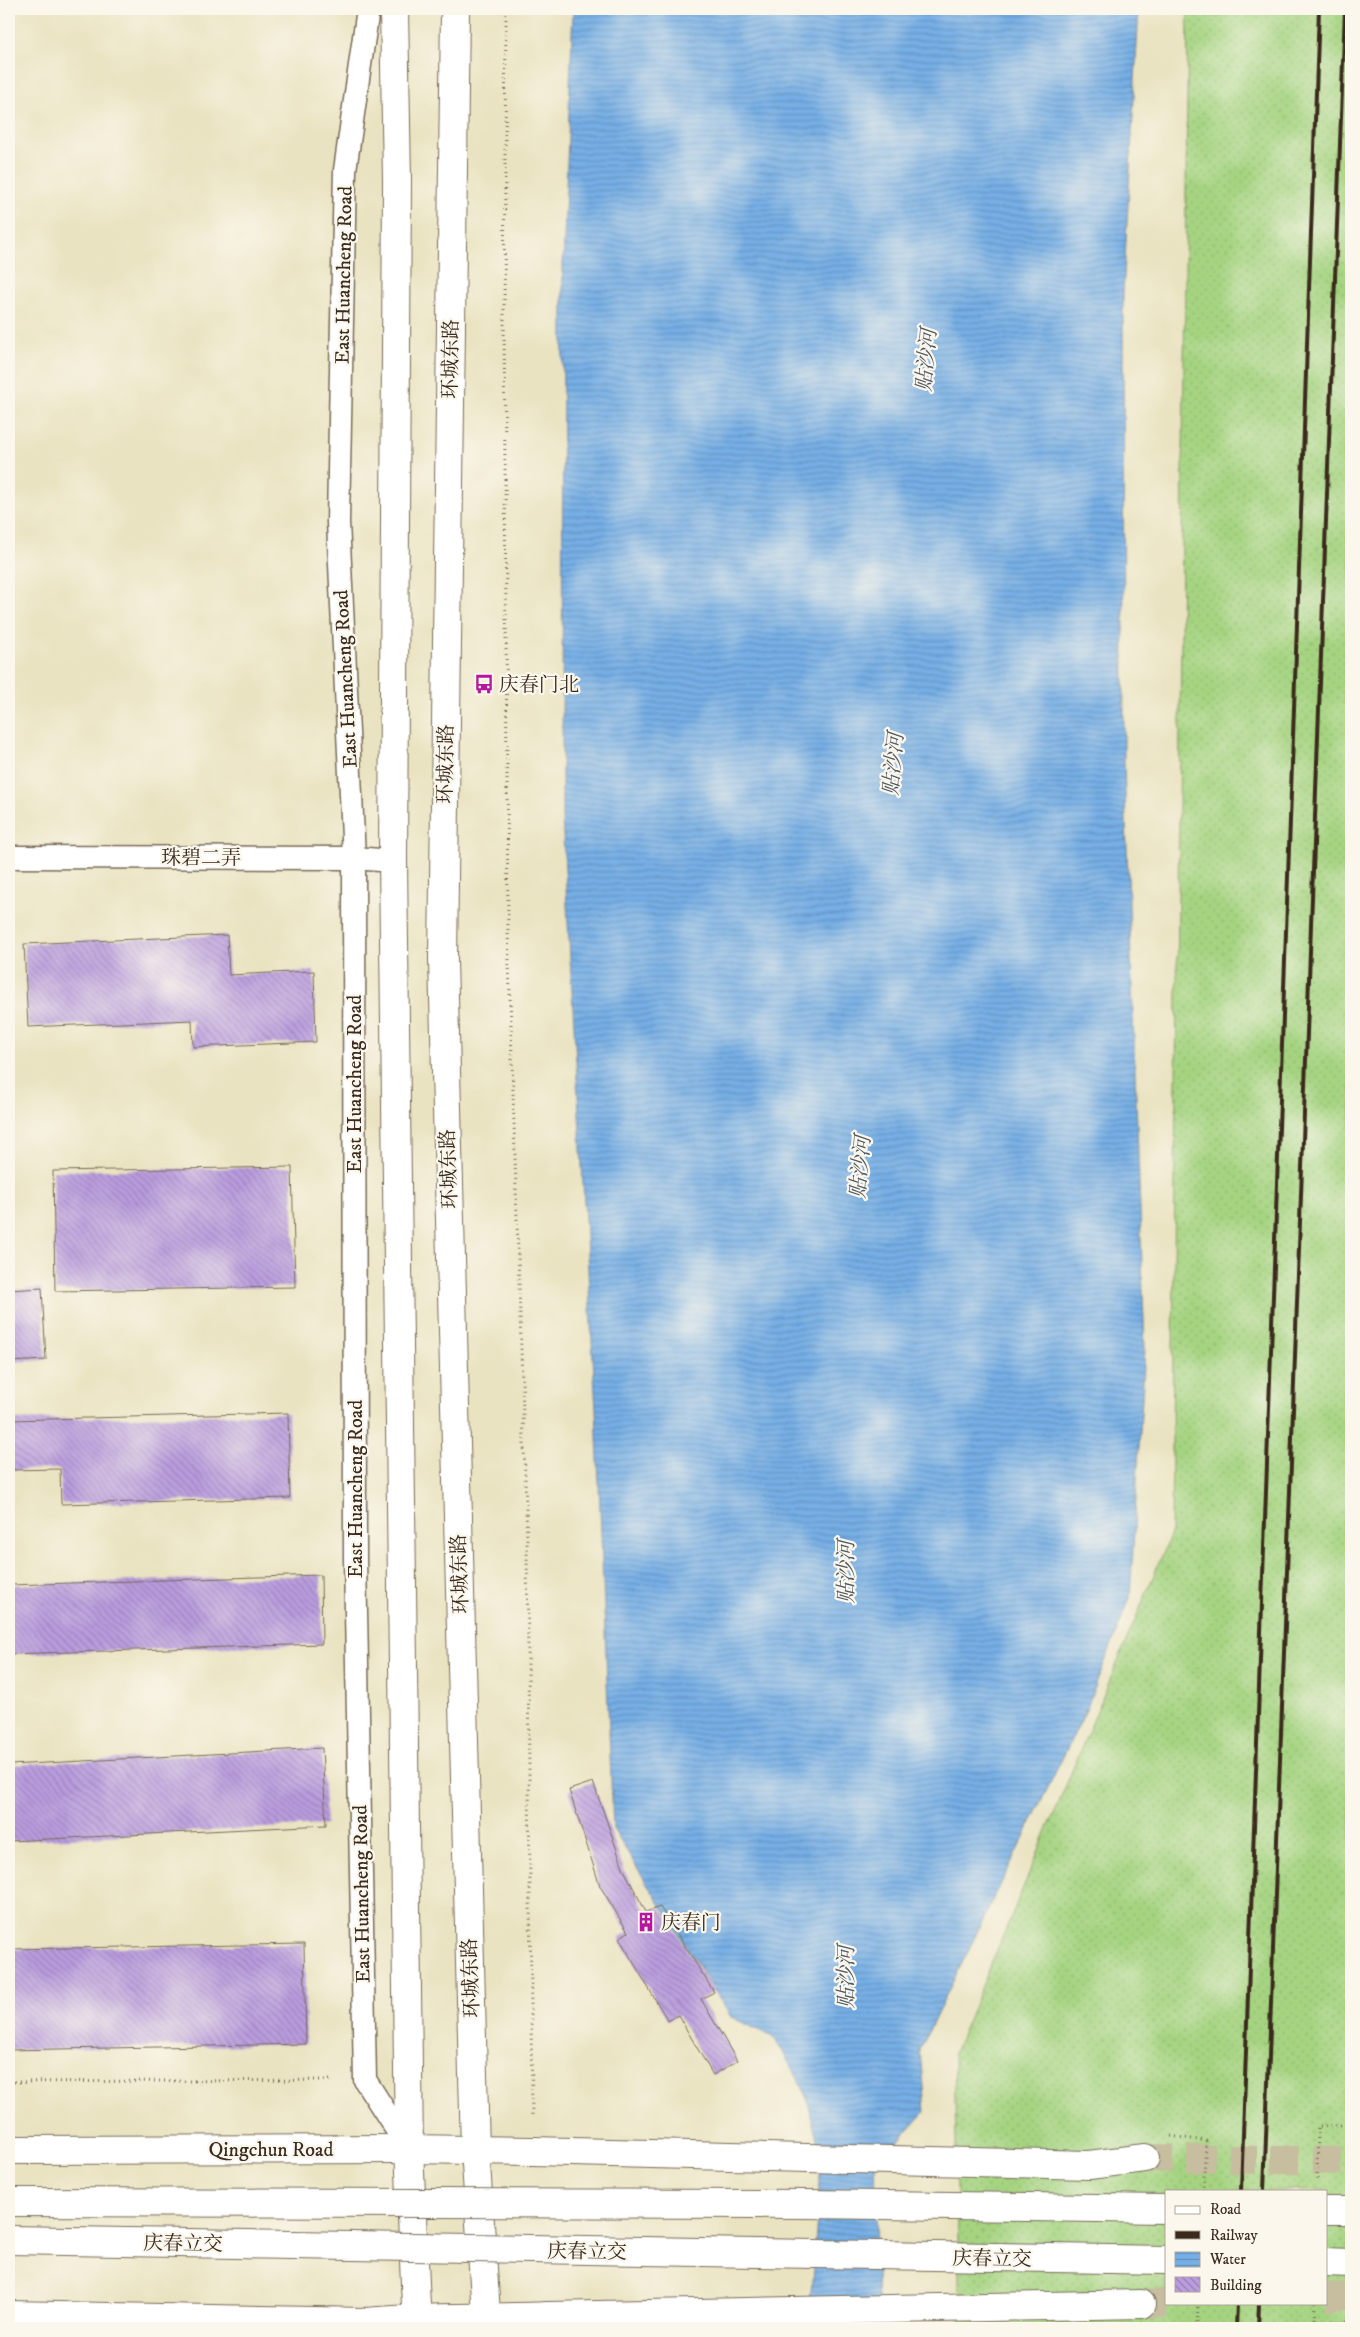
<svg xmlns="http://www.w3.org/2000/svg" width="1360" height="2337" font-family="'IM FELL DW Pica','Noto Serif SC',serif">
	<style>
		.grass { fill: url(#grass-dots); stroke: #707f50; fill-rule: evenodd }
		.water { fill: url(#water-rules); stroke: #586c82 }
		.building { fill: url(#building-back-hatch) }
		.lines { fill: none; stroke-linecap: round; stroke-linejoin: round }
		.street-tunnel { stroke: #c7bea0; stroke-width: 28; stroke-dasharray: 28 14; stroke-linecap: butt }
		.lane-casing { stroke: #786b57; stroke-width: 25 }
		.street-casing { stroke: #786b57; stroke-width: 30 }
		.primary-casing { stroke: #786b57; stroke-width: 30 }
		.path { stroke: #786b57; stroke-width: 3; stroke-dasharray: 1 4; stroke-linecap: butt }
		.lane { stroke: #fff; stroke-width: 22 }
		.street { stroke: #fff; stroke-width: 28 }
		.primary { stroke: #fff; stroke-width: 28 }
		.rail { stroke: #3b2a1e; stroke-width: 4 }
		.primary-bridge-casing { stroke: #786b57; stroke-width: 30; stroke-linecap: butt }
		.primary-bridge { stroke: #fff; stroke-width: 28 }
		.labels { text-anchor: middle; stroke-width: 4.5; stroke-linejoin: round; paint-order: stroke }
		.street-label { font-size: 20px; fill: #3b2a1e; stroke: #fbf7ec }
		.poi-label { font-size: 20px; fill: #3b2a1e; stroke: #fbf7ec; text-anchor: start }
		.water-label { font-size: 21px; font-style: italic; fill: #505964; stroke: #fbf7ec }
	</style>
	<defs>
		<pattern id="grass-dots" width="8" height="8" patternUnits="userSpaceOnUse" patternTransform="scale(1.25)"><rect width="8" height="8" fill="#a5d481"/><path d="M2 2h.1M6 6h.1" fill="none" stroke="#8fb66f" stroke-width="1.8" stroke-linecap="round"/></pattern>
		<pattern id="water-rules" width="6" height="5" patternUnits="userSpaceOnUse" patternTransform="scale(1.25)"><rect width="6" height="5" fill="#76afe6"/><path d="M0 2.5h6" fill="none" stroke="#628fba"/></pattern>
		<pattern id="building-back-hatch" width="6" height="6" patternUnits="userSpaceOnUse" patternTransform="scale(1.25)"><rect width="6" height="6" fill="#b99cdf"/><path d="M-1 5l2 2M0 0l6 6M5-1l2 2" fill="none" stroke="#987fb4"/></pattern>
	</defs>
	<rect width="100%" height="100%" fill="#fbf7ec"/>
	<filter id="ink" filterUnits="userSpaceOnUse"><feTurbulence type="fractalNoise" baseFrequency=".02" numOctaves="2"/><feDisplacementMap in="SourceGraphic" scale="10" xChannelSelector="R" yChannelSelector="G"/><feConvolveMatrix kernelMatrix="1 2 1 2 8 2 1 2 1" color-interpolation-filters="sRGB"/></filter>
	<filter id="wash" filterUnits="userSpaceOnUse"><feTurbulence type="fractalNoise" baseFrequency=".0096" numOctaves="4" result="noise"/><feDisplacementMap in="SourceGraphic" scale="20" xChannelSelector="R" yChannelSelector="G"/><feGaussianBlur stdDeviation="1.12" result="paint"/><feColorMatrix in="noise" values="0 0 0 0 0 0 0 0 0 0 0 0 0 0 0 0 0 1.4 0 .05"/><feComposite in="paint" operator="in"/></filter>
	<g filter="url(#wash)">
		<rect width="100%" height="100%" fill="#eae3c1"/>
		<path class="grass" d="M 1188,9 L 1351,9 L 1351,2328 L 960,2328 L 954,2053 L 1171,1534 ZM 1166,2191 L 1326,2191 L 1326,2303 L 1166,2303 Z"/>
		<path class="water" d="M 573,9 L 1139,9 L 1123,294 L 1124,765 L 1145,1348 L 1130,1598 L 1086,1710 L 920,2049 L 925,2112 L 899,2141 L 875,2149 L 878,2328 L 808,2328 L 820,2184 L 819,2147 L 806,2094 L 775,2038 L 731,2017 L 613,1829 L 596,1410 L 562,817 L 563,266 Z"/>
		<g id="blocks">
			<g class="building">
				<path d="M 227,935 L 229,975 L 314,971 L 316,1042 L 193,1047 L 192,1020 L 28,1027 L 24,944 Z"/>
				<path d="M 292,1167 L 295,1287 L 55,1291 L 53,1171 Z"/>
				<path d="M 42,1288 L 46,1360 L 9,1362 L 9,1290 Z"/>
				<path d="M 288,1413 L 290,1498 L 61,1504 L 60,1469 L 9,1470 L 9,1420 Z"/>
				<path d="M 321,1575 L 322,1644 L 9,1654 L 9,1585 Z"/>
				<path d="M 322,1748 L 326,1825 L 9,1841 L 9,1765 Z"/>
				<path d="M 593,1782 L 624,1870 L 646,1912 L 660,1907 L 714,1992 L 701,1999 L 737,2061 L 713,2075 L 678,2015 L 668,2021 L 619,1938 L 628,1932 L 600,1886 L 569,1790 Z"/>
				<path d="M 304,1944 L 306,2044 L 9,2050 L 9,1949 Z"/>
			</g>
		</g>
	</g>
	<g filter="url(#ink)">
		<use href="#blocks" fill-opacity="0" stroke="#786b57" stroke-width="1"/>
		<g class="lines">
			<g class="street-tunnel">
				<path d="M 1145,2158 L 1351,2161"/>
				<path d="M 1326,2297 L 1351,2296"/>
				<path d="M 1141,2304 L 1166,2303"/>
			</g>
			<defs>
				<g id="lane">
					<path d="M 368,9 L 345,170 L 338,522 L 354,858 L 355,1559 L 365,2080 L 409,2149"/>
					<path d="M 9,857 L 354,858 L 393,861"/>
				</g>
				<g id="street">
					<path d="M 532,2151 L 1089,2165 L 1145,2158"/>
					<path d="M 548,2316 L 1141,2304"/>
				</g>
				<g id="primary">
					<path d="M 394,9 L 397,181 L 393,861 L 409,2149 L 417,2328"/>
					<path d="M 455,9 L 443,960 L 475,2149 L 487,2328"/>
					<path d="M 9,2150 L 409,2149 L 532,2151"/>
					<path d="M 1326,2211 L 1351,2211"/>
					<path d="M 1326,2262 L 1351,2263"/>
					<path d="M 9,2315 L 366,2322 C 427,2316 487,2319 548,2316"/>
				</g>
			</defs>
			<use href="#lane" class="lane-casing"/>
			<use href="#street" class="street-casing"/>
			<use href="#primary" class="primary-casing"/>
			<g class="path">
				<path d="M 506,9 L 504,314 L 508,930 L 527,1541 L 532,2118"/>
				<path d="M 9,2082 L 334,2080"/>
				<path d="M 1171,2136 L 1206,2141 L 1203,2191"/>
				<path d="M 1317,2179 L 1318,2126 L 1351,2126"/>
				<path d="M 1316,2303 L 1315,2322 L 1351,2321"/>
				<path d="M 1197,2328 L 1198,2303"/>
			</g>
			<use href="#lane" class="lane"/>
			<use href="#street" class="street"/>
			<use href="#primary" class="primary"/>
			<g class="rail">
				<path d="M 1241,2191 L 1319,9"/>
				<path d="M 1264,2191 L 1345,9"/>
				<path d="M 1236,2328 L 1237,2303"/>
				<path d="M 1258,2328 L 1259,2303"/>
			</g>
			<defs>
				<g id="primary-bridge">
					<path d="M 9,2202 L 807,2204 L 1166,2209"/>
					<path d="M 9,2240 L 1166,2260"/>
				</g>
			</defs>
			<use href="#primary-bridge" class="primary-bridge-casing"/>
			<use href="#primary-bridge" class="primary-bridge"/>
		</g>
	</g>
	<defs>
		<symbol id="bus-bare" viewBox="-9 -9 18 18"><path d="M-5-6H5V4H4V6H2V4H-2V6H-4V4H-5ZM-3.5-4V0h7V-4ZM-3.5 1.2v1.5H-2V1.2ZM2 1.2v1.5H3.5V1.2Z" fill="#b5179e" stroke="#fbf7ec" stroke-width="2.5" paint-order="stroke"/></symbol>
		<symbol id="building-bare" viewBox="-9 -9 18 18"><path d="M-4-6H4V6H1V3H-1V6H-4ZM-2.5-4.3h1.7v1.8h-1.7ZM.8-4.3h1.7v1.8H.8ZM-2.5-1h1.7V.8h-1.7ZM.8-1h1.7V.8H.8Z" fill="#b5179e" stroke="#fbf7ec" stroke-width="2.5" paint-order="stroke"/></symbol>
	</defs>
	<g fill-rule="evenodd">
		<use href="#bus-bare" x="470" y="670" width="28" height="28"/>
		<use href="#building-bare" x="632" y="1908" width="28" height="28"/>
	</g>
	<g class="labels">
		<g class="street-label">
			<text transform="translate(343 275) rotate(-89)" y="7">East Huancheng Road</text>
			<text transform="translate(450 359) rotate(-89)" y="7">环城东路</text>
			<text transform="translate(345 679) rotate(-93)" y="7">East Huancheng Road</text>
			<text transform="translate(445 764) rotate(-89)" y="7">环城东路</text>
			<text x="201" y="864">珠碧二弄</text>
			<text transform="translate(354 1084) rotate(-90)" y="7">East Huancheng Road</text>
			<text transform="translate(448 1169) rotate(-92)" y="7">环城东路</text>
			<text transform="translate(355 1489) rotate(-90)" y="7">East Huancheng Road</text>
			<text transform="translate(459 1574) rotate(-92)" y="7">环城东路</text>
			<text transform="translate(361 1894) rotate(-91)" y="7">East Huancheng Road</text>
			<text transform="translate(470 1978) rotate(-92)" y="7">环城东路</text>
			<text x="271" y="2156">Qingchun Road</text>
			<text transform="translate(183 2243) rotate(1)" y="7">庆春立交</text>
			<text transform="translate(587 2251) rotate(1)" y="7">庆春立交</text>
			<text transform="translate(992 2258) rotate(1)" y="7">庆春立交</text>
		</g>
		<g class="poi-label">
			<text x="499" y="691">庆春门北</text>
			<text x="661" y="1929">庆春门</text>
		</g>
		<g class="water-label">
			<text transform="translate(926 360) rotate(-85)" y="7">贴沙河</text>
			<text transform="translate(893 764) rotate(-85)" y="7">贴沙河</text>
			<text transform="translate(860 1167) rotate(-85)" y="7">贴沙河</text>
			<text transform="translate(846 1572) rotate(-90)" y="7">贴沙河</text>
			<text transform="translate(846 1977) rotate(-90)" y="7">贴沙河</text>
		</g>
	</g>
	<rect width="1360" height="2337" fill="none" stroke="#fbf7ec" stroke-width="30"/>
	<rect x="1165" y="2190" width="162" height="115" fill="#fbf7ec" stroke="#aea59a"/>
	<rect x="1175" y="2206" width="25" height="8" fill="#ffffff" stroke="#aea59a"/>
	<text x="1210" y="2214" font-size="15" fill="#3b2a1e">Road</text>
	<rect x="1175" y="2231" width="25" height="8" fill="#3b2a1e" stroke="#aea59a"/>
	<text x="1210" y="2240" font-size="15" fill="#3b2a1e">Railway</text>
	<rect x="1175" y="2252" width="25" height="15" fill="url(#water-rules)" stroke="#aea59a"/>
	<text x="1210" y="2264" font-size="15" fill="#3b2a1e">Water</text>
	<rect x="1175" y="2277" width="25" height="15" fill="url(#building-back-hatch)" stroke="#aea59a"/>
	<text x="1210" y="2290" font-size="15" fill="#3b2a1e">Building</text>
</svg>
